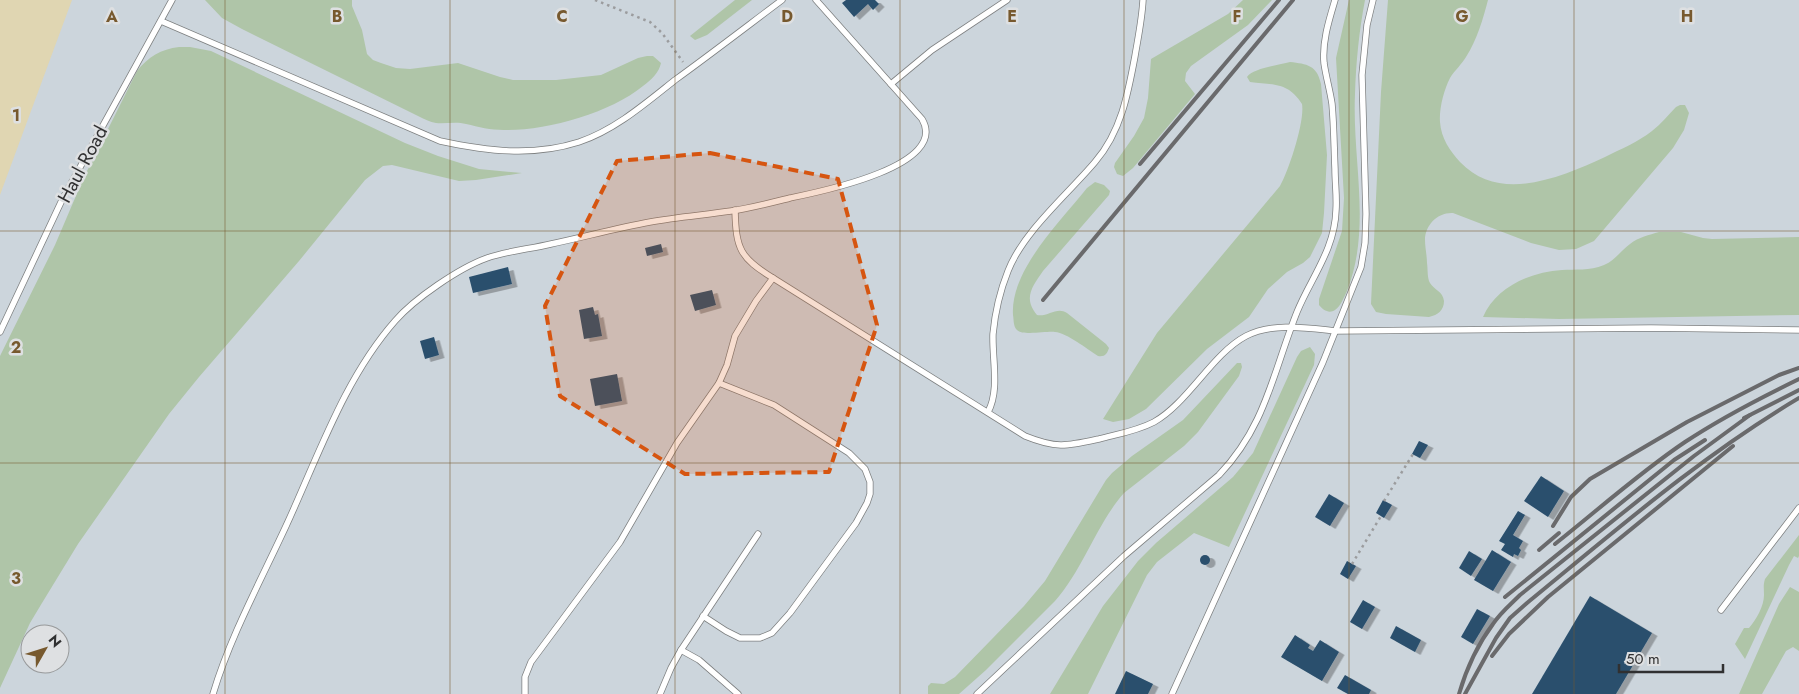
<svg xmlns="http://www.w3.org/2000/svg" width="1799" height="694" font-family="Jost,sans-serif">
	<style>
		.built { fill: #ccd5dc; fill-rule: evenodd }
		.green { fill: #afc5a8 }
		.sand { fill: #e0d6b2 }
		.building { fill: #2a4f6d; filter: url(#shadow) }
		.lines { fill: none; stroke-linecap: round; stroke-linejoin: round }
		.service-casing { stroke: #7e8081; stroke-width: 7 }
		.path { stroke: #9b9c9e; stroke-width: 2.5; stroke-dasharray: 2.5 4; stroke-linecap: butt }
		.service { stroke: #fff; stroke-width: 5.5 }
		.rail { stroke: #6a6a6c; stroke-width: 4 }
		.marked { fill: #d65510; fill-opacity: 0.2; stroke: #d65510; stroke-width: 4; stroke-dasharray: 10 6; stroke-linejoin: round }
		.grid { fill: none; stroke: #77592e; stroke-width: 1; stroke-opacity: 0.55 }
		.labels { text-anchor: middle; stroke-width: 5; stroke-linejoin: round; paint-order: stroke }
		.street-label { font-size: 19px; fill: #303031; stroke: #dee0e2 }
		.grid-label { font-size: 16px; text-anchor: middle; font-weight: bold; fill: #77592e; stroke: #dee0e2; stroke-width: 5; stroke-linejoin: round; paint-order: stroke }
	</style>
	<defs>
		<filter id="shadow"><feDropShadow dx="5.5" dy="3" stdDeviation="0" flood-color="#0004"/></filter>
	</defs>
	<rect width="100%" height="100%" fill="#dee0e2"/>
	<path class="built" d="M 67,0 L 1799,0 L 1799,694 L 0,694 L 0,179 ZM 30,634 L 60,634 L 60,664 L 30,664 Z"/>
	<g class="green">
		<path d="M 205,0 L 352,0 L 352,6 L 362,30 L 367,54 L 373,60 L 381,63 L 396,68 L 410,69 L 458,63 L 500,77 L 513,80 L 556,80 L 601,75 L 638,58 L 647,56 L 653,56 L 661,63 C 659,73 651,80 643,86 C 610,113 546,131 504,130 C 490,130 479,127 466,124 C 456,121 446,124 436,123 C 430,122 424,119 418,116 L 242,29 L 222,18 Z"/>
		<path d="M 735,0 L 752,0 L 707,35 L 695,40 L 690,36 Z"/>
		<path d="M 1243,0 L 1272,0 L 1248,25 L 1191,66 L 1186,73 L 1185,81 L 1195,94 L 1133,168 L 1123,176 L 1117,174 L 1114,167 L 1115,163 L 1134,136 L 1144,118 L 1148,98 L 1151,59 L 1228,14 Z"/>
		<path d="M 1349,0 L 1365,0 C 1359,31 1356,63 1355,94 C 1352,160 1372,228 1347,291 C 1344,297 1341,306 1335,310 C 1329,314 1323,310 1319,305 L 1319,299 L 1342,231 L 1344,198 L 1336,58 Z"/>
		<path d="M 1388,0 L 1488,0 C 1483,19 1477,40 1466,57 C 1462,64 1455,70 1450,78 C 1444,90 1439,108 1440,122 C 1441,138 1450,151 1460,162 C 1500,204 1561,177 1605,157 C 1621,149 1638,142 1652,131 C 1661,124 1668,115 1676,107 L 1680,105 L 1685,105 L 1689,113 L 1684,130 L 1673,148 L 1594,241 L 1576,249 L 1559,250 L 1531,243 L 1453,213 C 1438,212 1425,225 1425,240 C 1425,247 1427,256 1427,263 C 1428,269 1427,278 1430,283 C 1434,290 1443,291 1444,301 C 1444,310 1438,315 1429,317 L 1386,314 L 1376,312 L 1371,304 L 1381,92 Z"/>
		<path d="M 179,47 L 190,47 L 211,51 L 405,143 L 438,156 L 479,169 L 522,173 L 476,180 L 459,181 L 392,165 L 383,166 L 365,180 L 299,261 L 199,377 L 169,414 L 78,544 L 42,603 L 30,623 L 0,688 L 0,356 L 55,245 L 84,177 L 137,71 C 148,57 161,49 179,47 Z"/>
		<path d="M 1290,62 C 1307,64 1317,65 1321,84 L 1327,155 L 1324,213 L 1322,233 L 1310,257 L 1303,263 L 1287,272 L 1268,289 L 1249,317 L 1207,349 L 1146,409 L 1129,419 L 1113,422 L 1103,419 L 1157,333 L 1280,186 C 1289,170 1305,121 1302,104 C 1288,82 1274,85 1250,82 L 1247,77 C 1253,68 1279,65 1290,62 Z"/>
		<path d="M 1095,182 L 1104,185 L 1110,191 L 1109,195 L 1043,271 C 1032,287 1023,298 1037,315 C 1048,317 1057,306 1067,313 L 1106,344 L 1109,348 C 1107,354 1105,357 1098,356 C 1087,349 1067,333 1055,332 C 1046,331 1023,336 1017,330 C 1013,326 1014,320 1013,315 C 1010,270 1061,221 1087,188 Z"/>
		<path d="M 1659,232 L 1681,232 L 1703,238 L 1712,239 L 1799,237 L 1799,315 L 1559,319 L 1483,317 C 1496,287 1530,272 1562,270 C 1576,269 1589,271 1604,265 C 1616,260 1620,251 1630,244 C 1639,237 1649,235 1659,232 Z"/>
		<path d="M 1310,347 L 1315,354 L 1314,365 L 1229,547 L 1194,533 L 1157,562 L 1147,575 L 1088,694 L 1050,694 L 1103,606 L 1138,561 L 1156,543 L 1233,477 L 1253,453 L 1297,357 L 1301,351 Z"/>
		<path d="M 1237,363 L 1241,363 L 1242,367 L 1239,376 L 1198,432 L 1184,446 L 1124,493 C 1096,525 1084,568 1055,601 L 986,670 L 959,694 L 928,694 L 928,686 L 931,683 L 944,684 L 955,677 L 1024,606 L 1045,581 L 1106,480 L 1112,473 L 1132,456 L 1183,420 Z"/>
		<path d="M 1799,535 L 1799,556 L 1798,558 L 1794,556 L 1789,565 L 1745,659 L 1735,644 L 1744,628 L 1749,628 C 1756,620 1764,606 1764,595 C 1764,589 1763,585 1765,579 Z"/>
		<path d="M 1790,587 L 1799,592 L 1799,651 L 1793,647 L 1786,651 L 1762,694 L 1739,694 L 1779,604 Z"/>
	</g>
	<path class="sand" d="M 0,0 L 72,0 L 0,195 Z"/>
	<g class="building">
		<path d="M 846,0 L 875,0 L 879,4 L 873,10 L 868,4 L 854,17 L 842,3 Z"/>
		<path d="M 661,244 L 663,252 L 647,256 L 645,248 Z"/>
		<path d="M 508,267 L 512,284 L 473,293 L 469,277 Z"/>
		<path d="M 712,290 L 716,305 L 695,311 L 690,295 Z"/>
		<path d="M 593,307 L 595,315 L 598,314 L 602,336 L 584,339 L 579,310 Z"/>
		<path d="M 434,337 L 439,355 L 425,359 L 420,341 Z"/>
		<path d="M 617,374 L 622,401 L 595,406 L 590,379 Z"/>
		<path d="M 1419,441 L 1428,445 L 1420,458 L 1412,454 Z"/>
		<path d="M 1541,476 L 1564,491 L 1548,517 L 1524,501 Z"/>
		<path d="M 1329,494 L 1344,503 L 1330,526 L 1315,517 Z"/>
		<path d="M 1383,500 L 1392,505 L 1384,518 L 1376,513 Z"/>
		<path d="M 1518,511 L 1525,515 L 1513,535 L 1523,541 L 1519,548 L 1521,550 L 1518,556 L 1514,554 L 1513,557 L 1501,550 L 1505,544 L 1499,541 Z"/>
		<path d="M 1492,550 L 1511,562 L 1493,591 L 1474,580 Z"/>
		<path d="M 1469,551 L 1482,559 L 1471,576 L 1459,568 Z"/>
		<circle cx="1205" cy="560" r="5"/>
		<path d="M 1347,561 L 1356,566 L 1348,579 L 1340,574 Z"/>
		<path d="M 1590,596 L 1652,633 L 1616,694 L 1532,694 Z"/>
		<path d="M 1363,600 L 1375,607 L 1362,629 L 1350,622 Z"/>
		<path d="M 1477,609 L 1490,616 L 1473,644 L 1461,637 Z"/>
		<path d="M 1396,626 L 1421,640 L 1415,652 L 1390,638 Z"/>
		<path d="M 1295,635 L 1310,645 L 1308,648 L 1313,651 L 1320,640 L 1339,652 L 1322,681 L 1281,657 Z"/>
		<path d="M 1126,671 L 1153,684 L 1148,694 L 1115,694 Z"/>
		<path d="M 1345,675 L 1371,690 L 1369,694 L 1348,694 L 1337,688 Z"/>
	</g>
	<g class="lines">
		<defs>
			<g id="service">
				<path d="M 161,21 L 440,141 C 487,151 532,157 579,142 C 615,130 646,103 675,80 C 711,54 746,27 782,0"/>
				<path d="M 891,84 L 932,50 L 1007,0"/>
				<path d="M 773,278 L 1025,436 C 1057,449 1067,446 1099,439 C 1118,434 1137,431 1154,422 C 1188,403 1212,354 1246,336 C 1273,322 1308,328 1337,331 L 1651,328 L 1799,330"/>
				<path d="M 0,332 L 62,200 L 172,0"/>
				<path d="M 988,412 C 1000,390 992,359 993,334 C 995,313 1000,291 1008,271 C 1023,232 1068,194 1095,162 C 1121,132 1128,94 1135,56 C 1138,38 1142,19 1143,0"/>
				<path d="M 1721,610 L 1799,508"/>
				<path d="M 703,616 L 726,631 L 740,638 L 760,638 L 772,633 L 790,613 L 856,523 L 867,503 L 870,494 L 870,482 L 865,469 L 849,453 L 774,405 L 719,383"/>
				<path d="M 213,694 C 230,637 261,580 286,526 C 318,457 344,379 395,321 C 414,299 459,268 487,258 C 507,251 530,249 551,244 C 584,237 617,228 650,222 C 677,217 704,215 731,211 C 751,208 770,203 790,198 C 819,192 950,166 922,119 L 816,0"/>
				<path d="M 525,694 L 525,677 L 531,662 L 620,542 L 677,443 L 719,383 L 727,365 L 735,336 L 756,301 L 773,278 C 740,258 736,249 735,210"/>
				<path d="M 660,694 L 671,668 L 681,650"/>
				<path d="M 738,694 L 699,660 L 681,650 L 758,534"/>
				<path d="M 977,694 L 1124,556 L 1219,475 C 1266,426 1273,372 1297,312 C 1311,278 1335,249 1336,210 C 1337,196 1335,183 1335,169 C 1334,147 1334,126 1332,104 C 1330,90 1326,77 1324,63 C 1322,42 1329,20 1335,0"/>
				<path d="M 1172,694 L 1323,362 L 1361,267 L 1365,243 L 1366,214 L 1362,75 L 1367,25 L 1373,0"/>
			</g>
		</defs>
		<use href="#service" class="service-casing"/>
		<g class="path">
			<path d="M 595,0 L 650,22 L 662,33 L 683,62"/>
			<path d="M 1384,501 L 1413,454"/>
			<path d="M 1352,564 L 1381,516"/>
		</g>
		<use href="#service" class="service"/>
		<g class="rail">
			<path d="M 1140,164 L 1279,0"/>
			<path d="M 1043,300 L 1293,0"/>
			<path d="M 1744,418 L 1799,390"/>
			<path d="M 1553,526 L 1571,497 L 1590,479 L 1687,422 L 1779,375 L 1799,368"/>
			<path d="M 1555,544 C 1598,510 1639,473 1685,442 C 1721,418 1760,398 1799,379"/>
			<path d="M 1539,550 L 1559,533"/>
			<path d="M 1505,597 L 1674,460 L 1705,440"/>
			<path d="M 1492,656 L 1509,634 L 1548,597 L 1733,446"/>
			<path d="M 1459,694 C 1466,670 1478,644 1493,624 C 1500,613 1511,604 1520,595 L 1694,456 L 1750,415"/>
			<path d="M 1465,694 L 1496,638 L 1510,618 L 1527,603 C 1615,531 1701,456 1799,398"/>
		</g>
	</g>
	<path class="marked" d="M 710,153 L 838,179 L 877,325 L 829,472 L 685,474 L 560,396 L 545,306 L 617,161 Z"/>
	<path class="grid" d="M 225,0 L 225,694M 450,0 L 450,694M 675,0 L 675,694M 900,0 L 900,694M 1124,0 L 1124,694M 1349,0 L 1349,694M 1574,0 L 1574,694M 0,231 L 1799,231M 0,463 L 1799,463"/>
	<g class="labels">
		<g class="street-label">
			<text transform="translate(82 164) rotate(-62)" y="7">Haul Road</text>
		</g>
	</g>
	<g class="grid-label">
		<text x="112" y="22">A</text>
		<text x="337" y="22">B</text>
		<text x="562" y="22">C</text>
		<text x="787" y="22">D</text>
		<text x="1012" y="22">E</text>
		<text x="1237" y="22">F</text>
		<text x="1462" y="22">G</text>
		<text x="1687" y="22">H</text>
		<text x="16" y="121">1</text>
		<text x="16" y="353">2</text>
		<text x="16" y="584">3</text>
	</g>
	<g transform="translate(45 649) rotate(51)"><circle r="24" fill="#dee0e2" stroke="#989a9b"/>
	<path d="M0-4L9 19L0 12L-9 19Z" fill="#77592e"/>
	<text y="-8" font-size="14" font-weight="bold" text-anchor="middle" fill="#303031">N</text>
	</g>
	<path d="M1619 664v8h104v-8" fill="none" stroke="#303031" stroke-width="2.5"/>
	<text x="1626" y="664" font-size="15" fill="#303031" stroke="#dee0e2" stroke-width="4" paint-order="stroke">50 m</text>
</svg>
